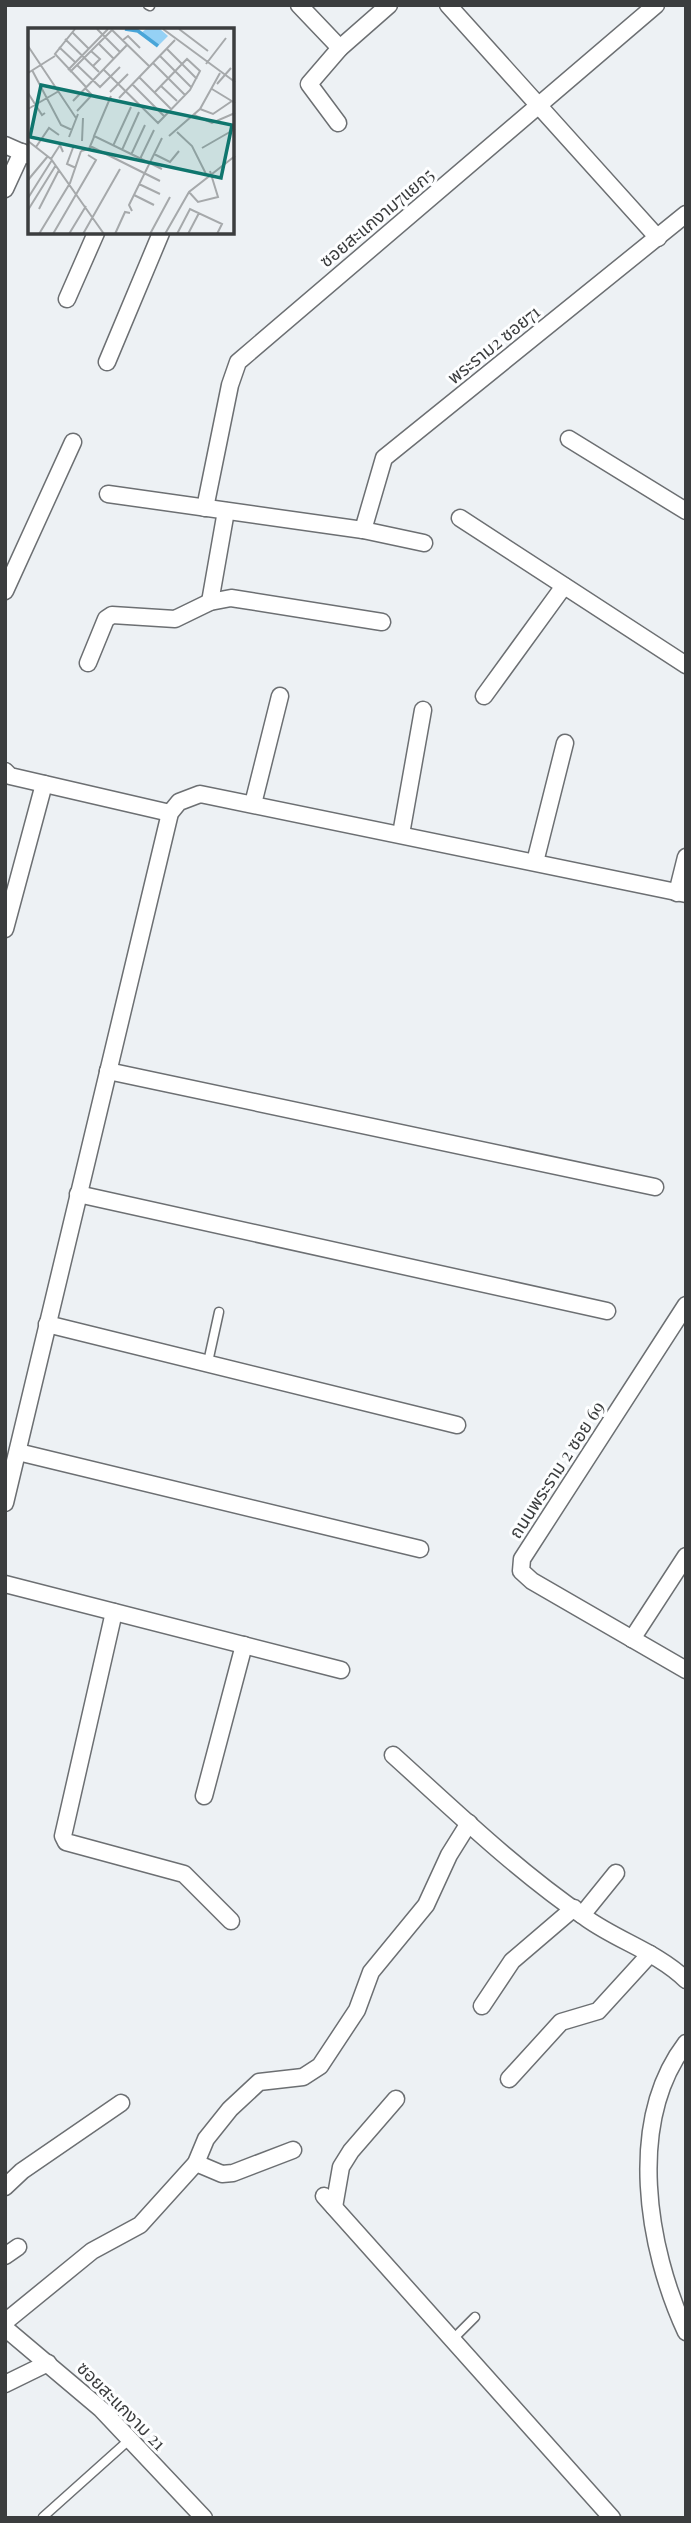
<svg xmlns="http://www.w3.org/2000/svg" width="691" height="2523" font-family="'Playfair Display','Noto Sans Thai',serif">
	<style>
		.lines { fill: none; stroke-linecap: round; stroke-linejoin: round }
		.service-casing { stroke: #6c6f72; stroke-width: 11 }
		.minor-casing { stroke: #6c6f72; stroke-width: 19 }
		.service { stroke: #fff; stroke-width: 8 }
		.minor { stroke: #fff; stroke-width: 16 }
		.labels { text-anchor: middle; stroke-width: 6; stroke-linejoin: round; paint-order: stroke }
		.street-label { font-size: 18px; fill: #3b3d3e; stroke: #fdfeff }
		.inset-river { fill: none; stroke: #48a5d8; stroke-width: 3.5 }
		.inset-road { fill: none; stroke: #a6a9ab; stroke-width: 2 }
		.view { fill: #0f766e; fill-opacity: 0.15; stroke: #0f766e; stroke-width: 3.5 }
		.inset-edge { fill: none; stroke: #3b3d3e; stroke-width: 3.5 }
	</style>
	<rect width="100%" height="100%" fill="#edf1f4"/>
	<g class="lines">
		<defs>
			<g id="service">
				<path d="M 148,5 L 150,6"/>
				<path d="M 208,1362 L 219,1312"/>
				<path d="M 453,2339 L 475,2317"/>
				<path d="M 43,2517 L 129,2440"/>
			</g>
			<g id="minor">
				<path d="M 299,5 L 340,48"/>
				<path d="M 448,5 L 658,238"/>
				<path d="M 338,123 L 309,84 L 340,48 L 389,5"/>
				<path d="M 5,145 L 30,156"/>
				<path d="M 5,189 L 22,152"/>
				<path d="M 67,299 L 96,233"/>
				<path d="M 107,362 L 161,233"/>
				<path d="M 569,439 L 686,511"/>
				<path d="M 108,494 L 363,530 L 424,543"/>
				<path d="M 205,508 L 230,385 L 238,362 L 656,5"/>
				<path d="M 460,518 L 686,665"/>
				<path d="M 363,530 L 384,458 L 686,214"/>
				<path d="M 5,591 L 73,442"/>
				<path d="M 210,602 L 226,511"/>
				<path d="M 88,663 L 106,619 L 112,615 L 175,619 L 210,602 L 231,598 L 382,622"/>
				<path d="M 484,696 L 564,586"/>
				<path d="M 5,771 L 10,776 L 170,813"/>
				<path d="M 253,804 L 280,696"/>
				<path d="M 401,834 L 423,710"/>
				<path d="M 535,862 L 565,743"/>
				<path d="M 677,893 L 686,857"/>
				<path d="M 5,929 L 44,784"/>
				<path d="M 108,1071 L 655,1187"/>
				<path d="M 78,1194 L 607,1311"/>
				<path d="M 686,1305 L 522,1559 L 521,1571 L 532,1581 L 686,1670"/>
				<path d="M 47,1324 L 457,1425"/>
				<path d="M 18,1452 L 420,1549"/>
				<path d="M 5,1503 L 170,813 L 179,802 L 200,794 L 686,894"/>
				<path d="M 5,1584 L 341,1670"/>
				<path d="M 114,1612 L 63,1836 L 66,1842 L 184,1874 L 231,1921"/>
				<path d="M 632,1639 L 686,1556"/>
				<path d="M 393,1755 C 455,1811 517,1871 586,1918 C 618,1941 657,1952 686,1980"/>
				<path d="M 204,1796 L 244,1645"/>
				<path d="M 582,1915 L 616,1873"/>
				<path d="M 482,2006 L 512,1961 L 574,1908"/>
				<path d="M 686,2043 C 626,2122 647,2248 686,2332"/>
				<path d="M 509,2079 L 561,2022 L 598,2011 L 650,1954"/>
				<path d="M 196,2163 L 222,2174 L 233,2173 L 293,2150"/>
				<path d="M 5,2187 L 22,2171 L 121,2103"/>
				<path d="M 324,2196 L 612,2518"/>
				<path d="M 334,2207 L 341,2167 L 351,2151 L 396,2099"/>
				<path d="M 5,2256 L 18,2247"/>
				<path d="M 5,2322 L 92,2251 L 140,2225 L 196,2163 L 206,2139 L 230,2109 L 259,2082 L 303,2077 L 320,2066 L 357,2010 L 371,1972 L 426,1905 L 449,1855 L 469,1823"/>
				<path d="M 5,2328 L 101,2409 L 204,2518"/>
				<path d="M 5,2384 L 48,2363"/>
			</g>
		</defs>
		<use href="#service" class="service-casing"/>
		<use href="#minor" class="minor-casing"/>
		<use href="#service" class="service"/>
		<use href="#minor" class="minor"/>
	</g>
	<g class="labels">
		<g class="street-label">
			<text transform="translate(377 218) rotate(-40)" y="6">ซอยสะแกงาม7แยก5</text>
			<text transform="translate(494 345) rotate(-39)" y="6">พระราม2 ซอย71</text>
			<text transform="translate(557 1470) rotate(-57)" y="6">ถนนพระราม 2 ซอย 69</text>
			<text transform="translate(121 2406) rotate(45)" y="6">ซอยสะแกงาม 21</text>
		</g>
	</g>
	<g transform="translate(28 28)">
		<rect width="206" height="206" fill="#edf1f4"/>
		<path d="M 118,1 L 132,1 L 140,8 L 130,18 L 113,5 Z" fill="#95d1f5"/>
		<path class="inset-river" d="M 97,1 L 110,3 L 130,18"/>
		<path class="inset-road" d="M 47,1 L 27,26 L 58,59M 69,1 L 92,24M 135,1 L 207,54M 151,1 L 180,23M 84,2 L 121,38M 44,4 L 61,21M 37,11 L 71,44M 95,12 L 100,8 L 112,20M 70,15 L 86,31M 0,18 L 48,90M 31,19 L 47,34M 63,23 L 72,31 L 65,38M 132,28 L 164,60M 125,35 L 157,67M 178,36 L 198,10M 49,37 L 72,59 L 92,39M 75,41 L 130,95 L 162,62 L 172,43 L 159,31 L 154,36 L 138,20M 4,42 L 33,97 L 44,102M 40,42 L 80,1M 42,44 L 84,2M 0,45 L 27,28M 111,49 L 143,81M 104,56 L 136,88M 189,56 L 203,40M 133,58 L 149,73M 184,61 L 207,75M 82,64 L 100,46M 127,64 L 154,36 L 169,51M 0,65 L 14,87 L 17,85M 83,68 L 66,108 L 134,141M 91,70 L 147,12M 45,73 L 99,17M 0,81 L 31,63M 172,81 L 185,86 L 204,73M 49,83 L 64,67 L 57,60M 166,87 L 184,95 L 207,85M 149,104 L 164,118 L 178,146M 141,108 L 172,81 L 192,45M 41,109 L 50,86M 0,113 L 23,131 L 76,206M 54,113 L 55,90M 46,117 L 39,136 L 48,140M 62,118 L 132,153M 85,118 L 103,79M 8,119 L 21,100 L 31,107M 174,120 L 207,101M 94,122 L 111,84M 53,123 L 61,121 L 66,109M 126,126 L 142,134 L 151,123M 103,127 L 117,97M 23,131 L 32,117 L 35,124M 112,131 L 126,102M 0,152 L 20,128M 111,156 L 132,166M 161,164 L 170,174 L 190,169 L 182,143M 106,167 L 126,177M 0,170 L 24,132M 11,181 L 31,142M 0,182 L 28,137M 104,183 L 101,177 L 134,110M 11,206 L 42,155 L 53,123M 25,206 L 68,132 L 60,127M 41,206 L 58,178M 55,206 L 92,141M 87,206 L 97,184 L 102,185M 122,206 L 142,169M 137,206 L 161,164 L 207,128M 149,206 L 162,181 L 194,196 L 189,206M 160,206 L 171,185"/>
		<path class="view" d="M 13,57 L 204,97 L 193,150 L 2,109 Z"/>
		<rect width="206" height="206" class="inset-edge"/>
	</g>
	<rect width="691" height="2523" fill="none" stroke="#3b3d3e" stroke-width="14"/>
</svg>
